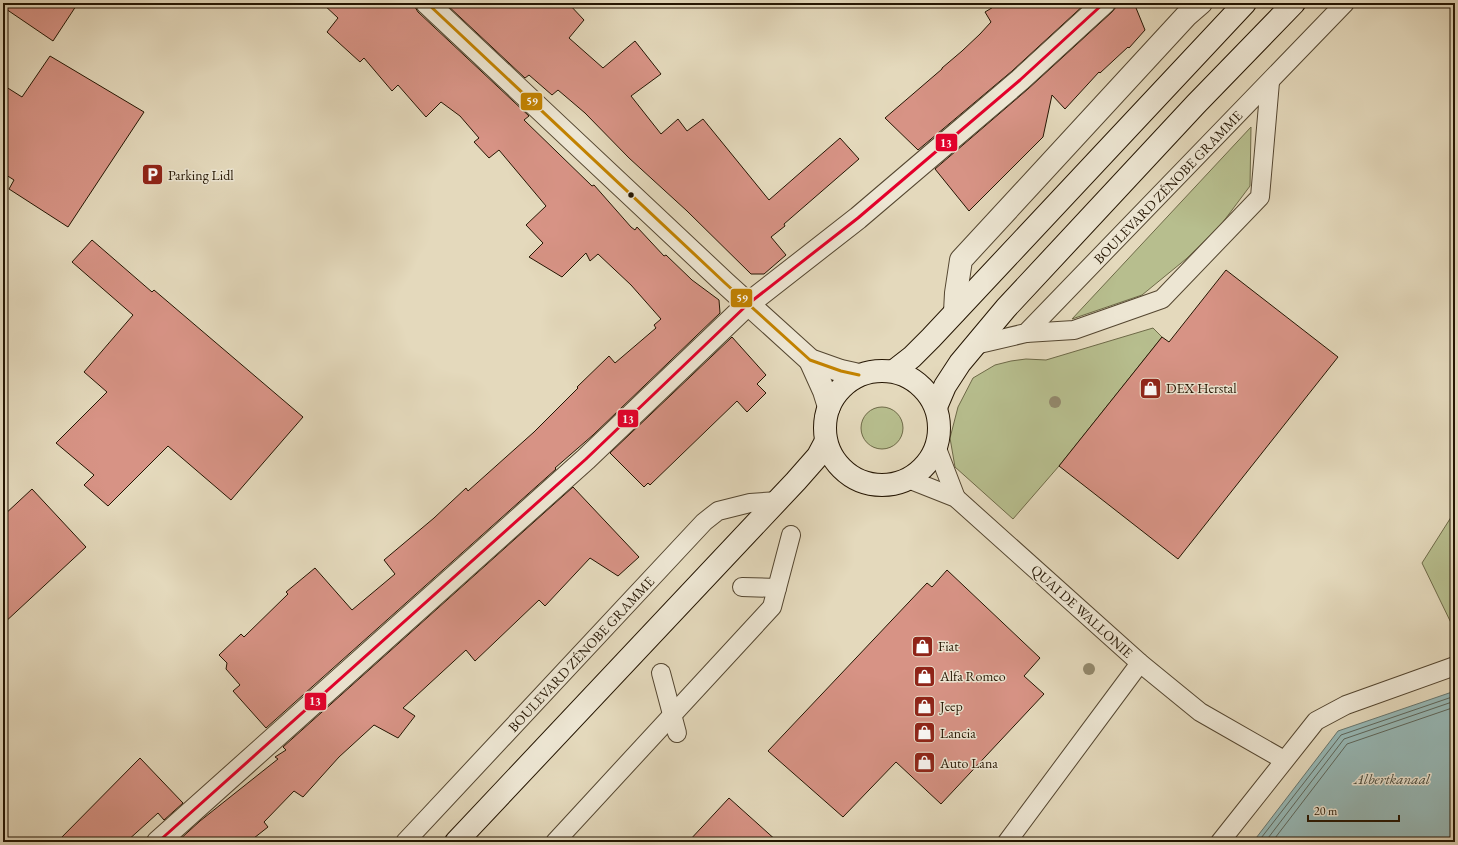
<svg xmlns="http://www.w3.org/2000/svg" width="1458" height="845" font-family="'EB Garamond',serif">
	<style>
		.green { fill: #b7be8e; stroke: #6e6a48 }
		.water { fill: #97b9b7; stroke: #69776f }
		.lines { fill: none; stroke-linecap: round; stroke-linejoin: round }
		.shore { stroke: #5e675c; stroke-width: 1 }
		.building { fill: #d79385; stroke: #241502 }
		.lane-casing { stroke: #544630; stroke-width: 20 }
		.street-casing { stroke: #544630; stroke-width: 24 }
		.secondary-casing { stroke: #241502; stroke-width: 24 }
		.lane { stroke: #ede6d3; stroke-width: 18 }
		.street { stroke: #ede6d3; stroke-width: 22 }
		.secondary { stroke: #ede6d3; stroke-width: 22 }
		.bus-1-casing { stroke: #ede6d3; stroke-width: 6 }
		.bus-2-casing { stroke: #ede6d3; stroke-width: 6 }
		.bus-1 { stroke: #c28200; stroke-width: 3 }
		.bus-2 { stroke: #e4002b; stroke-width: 3 }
		.tree { fill: #93896d }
		.bus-dot { fill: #241502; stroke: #ede6d3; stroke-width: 1.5 }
		.labels { text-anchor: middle; stroke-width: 3; stroke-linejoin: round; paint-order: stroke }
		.poi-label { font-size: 14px; fill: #241502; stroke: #ede6d3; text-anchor: start }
		.street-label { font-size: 14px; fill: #241502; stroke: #ede6d3 }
		.water-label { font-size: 15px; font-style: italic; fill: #4c4e41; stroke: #ede6d3 }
		.line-badge { stroke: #ede6d3; stroke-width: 1.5 }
		.badge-label { font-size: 11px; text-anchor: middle; font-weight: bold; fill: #fff }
	</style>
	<rect width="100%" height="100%" fill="#e4d9bc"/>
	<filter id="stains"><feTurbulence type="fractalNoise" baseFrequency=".005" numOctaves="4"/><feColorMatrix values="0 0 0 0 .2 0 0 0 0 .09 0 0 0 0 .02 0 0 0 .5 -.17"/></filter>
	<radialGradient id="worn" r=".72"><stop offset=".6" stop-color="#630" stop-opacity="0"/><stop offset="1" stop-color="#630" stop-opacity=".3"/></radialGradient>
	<g class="green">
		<path d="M 1251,127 L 1250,186 L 1220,226 L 1186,259 L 1142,295 L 1072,319 Z"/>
		<path d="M 1153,328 L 1162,337 L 1059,466 L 1013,519 L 955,467 L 950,438 L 958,407 L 973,378 L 995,365 L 1011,361 L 1026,359 L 1046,360 Z"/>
		<circle cx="882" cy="428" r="21"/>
		<path d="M 1455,511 L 1455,631 L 1422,563 Z"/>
	</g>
	<path class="water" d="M 1455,691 L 1455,842 L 1253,842 L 1338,731 Z"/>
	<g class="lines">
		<g class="shore">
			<path d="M 1258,842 L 1341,735 L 1455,696"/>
			<path d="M 1265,842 L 1344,739 L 1455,701"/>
			<path d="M 1272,842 L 1347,744 L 1455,707"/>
		</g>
	</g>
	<g class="building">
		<path d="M 3,3 L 78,3 L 53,41 L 3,7 Z"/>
		<path d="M 322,3 L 415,3 L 415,7 L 418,12 L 529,116 L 524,120 L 592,186 L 594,185 L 631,227 L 635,230 L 637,227 L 664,256 L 666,255 L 692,280 L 719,300 L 720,313 L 593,435 L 555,468 L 556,469 L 266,728 L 233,691 L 240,685 L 226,669 L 227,663 L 219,655 L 241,634 L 244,637 L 288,594 L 286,592 L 315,568 L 352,610 L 395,574 L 384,560 L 434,518 L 466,488 L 468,491 L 534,432 L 578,388 L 577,387 L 609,356 L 615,363 L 656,328 L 654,325 L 661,319 L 631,285 L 598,254 L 590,261 L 586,253 L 562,277 L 529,257 L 543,243 L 526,225 L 546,206 L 499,150 L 489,158 L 474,142 L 479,138 L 460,116 L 441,102 L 426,117 L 398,85 L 392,91 L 364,58 L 360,62 L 327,32 L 338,18 Z"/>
		<path d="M 445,3 L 568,3 L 584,20 L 569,38 L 603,68 L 635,41 L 661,74 L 631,96 L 661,134 L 678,119 L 687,131 L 703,119 L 769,200 L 840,138 L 859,159 L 784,224 L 785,226 L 771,237 L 786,255 L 764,274 L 751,274 L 687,211 L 629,158 L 585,113 L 558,90 L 552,95 L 529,75 L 525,78 Z"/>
		<path d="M 1000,3 L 1086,3 L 1012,71 L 918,150 L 885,118 L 942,69 L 942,68 L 962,51 L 980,34 L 991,22 L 985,12 Z"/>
		<path d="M 1116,3 L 1134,3 L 1145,30 L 1129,48 L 1128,47 L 1100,73 L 1099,72 L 1065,109 L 1052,95 L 1043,137 L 969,211 L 935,169 L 1028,89 L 1112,12 L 1116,7 Z"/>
		<path d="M 50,56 L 144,112 L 68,227 L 9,189 L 14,180 L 3,173 L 3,85 L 22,97 Z"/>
		<path d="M 92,240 L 152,292 L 154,290 L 303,417 L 231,500 L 168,446 L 108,506 L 84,485 L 94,475 L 56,443 L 107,392 L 84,372 L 133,315 L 72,262 Z"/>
		<path d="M 1226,270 L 1338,357 L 1178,559 L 1059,466 L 1162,337 L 1169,342 Z"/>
		<path d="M 732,337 L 766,375 L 757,384 L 766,393 L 747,412 L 737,401 L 650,485 L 648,483 L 644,487 L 610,453 Z"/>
		<path d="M 573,487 L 639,557 L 618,576 L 590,558 L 545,606 L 539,600 L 475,661 L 466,650 L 403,708 L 415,716 L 398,738 L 374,725 L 339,757 L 303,797 L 294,791 L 264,822 L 268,827 L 249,842 L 177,842 L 200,821 L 278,759 L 275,757 L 286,750 L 283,747 Z"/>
		<path d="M 32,489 L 86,547 L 3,624 L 3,516 Z"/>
		<path d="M 947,570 L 1040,658 L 1024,676 L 1044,694 L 941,804 L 896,762 L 843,817 L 768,751 L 927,583 L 932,587 Z"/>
		<path d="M 140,758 L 183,803 L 164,820 L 158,813 L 126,842 L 57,842 Z"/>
		<path d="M 729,798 L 778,842 L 688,842 Z"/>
	</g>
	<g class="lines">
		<defs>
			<g id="lane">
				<path d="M 1026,333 L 1074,330 L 1162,299 L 1260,197 L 1270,82"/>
				<path d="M 975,345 L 1026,333 L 1345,3"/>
				<path d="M 936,446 L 956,498"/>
				<path d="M 908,479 L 956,498 L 1140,663 L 1200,712 L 1284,760"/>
				<path d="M 742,587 L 777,588"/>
				<path d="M 661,673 L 677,733"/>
				<path d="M 405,842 L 704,522 L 718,511 L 750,503 L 778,501"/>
				<path d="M 555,842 L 772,607 L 791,535"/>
				<path d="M 1007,842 L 1140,663"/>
				<path d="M 1220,842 L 1316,721 L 1346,705 L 1455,666"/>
			</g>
			<g id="street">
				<path d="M 427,3 L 725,283 L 810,360 L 841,371 L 859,375"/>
				<path d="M 955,312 L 956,293 L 961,260 L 1186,16 L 1201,3"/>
				<path d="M 810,360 L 824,391 L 829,407"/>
				<path d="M 158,842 L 586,459 L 748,304 L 858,218 L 1020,80 L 1104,3"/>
			</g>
			<g id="secondary">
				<circle cx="882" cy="428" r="57"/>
				<path d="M 894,371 L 912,357 L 931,338 L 1245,3"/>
				<path d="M 936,407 L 945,386 L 960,363 L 1006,308 L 1196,104 L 1294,3"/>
				<path d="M 456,842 L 796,481 L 818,456 L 826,441"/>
			</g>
		</defs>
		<use href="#lane" class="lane-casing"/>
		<use href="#street" class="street-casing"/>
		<use href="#secondary" class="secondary-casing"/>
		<use href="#lane" class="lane"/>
		<use href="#street" class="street"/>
		<use href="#secondary" class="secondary"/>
		<defs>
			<path id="bus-1" d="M 427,3 L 725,283 L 810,360 L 841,371 L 859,375"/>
			<path id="bus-2" d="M 158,842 L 586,459 L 748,304 L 858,218 L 1020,80 L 1104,3"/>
		</defs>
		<use href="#bus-1" class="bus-1-casing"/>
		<use href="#bus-2" class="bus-2-casing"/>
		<use href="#bus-1" class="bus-1"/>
		<use href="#bus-2" class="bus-2"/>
	</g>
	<g class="tree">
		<circle cx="1055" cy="402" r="6"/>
		<circle cx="1089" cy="669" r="6"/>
	</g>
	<defs>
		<symbol id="parking-square" viewBox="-11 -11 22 22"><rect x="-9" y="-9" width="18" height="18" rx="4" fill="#8f2418" stroke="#ede6d3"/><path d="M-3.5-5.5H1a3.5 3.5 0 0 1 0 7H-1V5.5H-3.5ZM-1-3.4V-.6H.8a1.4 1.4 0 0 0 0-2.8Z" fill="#fff"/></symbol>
		<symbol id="shop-square" viewBox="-11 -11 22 22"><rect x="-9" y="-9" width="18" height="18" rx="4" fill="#8f2418" stroke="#ede6d3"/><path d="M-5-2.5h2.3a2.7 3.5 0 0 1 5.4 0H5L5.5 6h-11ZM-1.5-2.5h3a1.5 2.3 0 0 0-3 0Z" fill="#fff"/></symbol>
	</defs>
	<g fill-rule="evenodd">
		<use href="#parking-square" x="140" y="162" width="25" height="25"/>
		<use href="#shop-square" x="1138" y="376" width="25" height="25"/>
		<use href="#shop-square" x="910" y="634" width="25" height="25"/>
		<use href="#shop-square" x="912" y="664" width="25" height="25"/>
		<use href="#shop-square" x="912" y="694" width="25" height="25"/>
		<use href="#shop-square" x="912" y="720" width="25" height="25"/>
		<use href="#shop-square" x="912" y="750" width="25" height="25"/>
	</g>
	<circle class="bus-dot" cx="631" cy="195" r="3.5"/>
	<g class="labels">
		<g class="poi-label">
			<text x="168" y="180">Parking Lidl</text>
			<text x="1166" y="393">DEX Herstal</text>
			<text x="938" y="651">Fiat</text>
			<text x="940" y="681">Alfa Romeo</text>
			<text x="940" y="711">Jeep</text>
			<text x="940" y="738">Lancia</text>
			<text x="940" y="768">Auto Lana</text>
		</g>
		<g class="street-label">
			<text transform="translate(1168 187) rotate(-46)" y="5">BOULEVARD ZÉNOBE GRAMME</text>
			<text transform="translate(1082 611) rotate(42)" y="5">QUAI DE WALLONIE</text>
			<text transform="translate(581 654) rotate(-47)" y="5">BOULEVARD ZÉNOBE GRAMME</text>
		</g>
		<g class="water-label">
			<text x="1392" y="784">Albertkanaal</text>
		</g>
	</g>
	<g class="line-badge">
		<rect x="520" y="92" width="23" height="19" rx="4" fill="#c28200"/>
		<rect x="935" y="133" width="23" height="19" rx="4" fill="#e4002b"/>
		<rect x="730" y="288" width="23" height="20" rx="4" fill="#c28200"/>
		<rect x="617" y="409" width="22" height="19" rx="4" fill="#e4002b"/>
		<rect x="304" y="692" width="23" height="19" rx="4" fill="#e4002b"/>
	</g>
	<g class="badge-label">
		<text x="532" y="105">59</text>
		<text x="946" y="147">13</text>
		<text x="742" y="302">59</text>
		<text x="628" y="423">13</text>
		<text x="315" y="705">13</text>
	</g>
	<rect width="1458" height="845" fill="none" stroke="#e4d9bc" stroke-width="16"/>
	<rect x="4" y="4" width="1450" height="837" fill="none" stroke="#241502" stroke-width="2"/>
	<rect x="8" y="8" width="1442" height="829" fill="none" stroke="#241502"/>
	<path d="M1308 815v6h91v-6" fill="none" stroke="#241502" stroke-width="2"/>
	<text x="1314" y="815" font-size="12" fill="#241502" stroke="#ede6d3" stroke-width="3" paint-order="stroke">20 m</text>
	<rect width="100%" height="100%" filter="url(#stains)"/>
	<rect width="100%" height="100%" fill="url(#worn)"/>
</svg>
